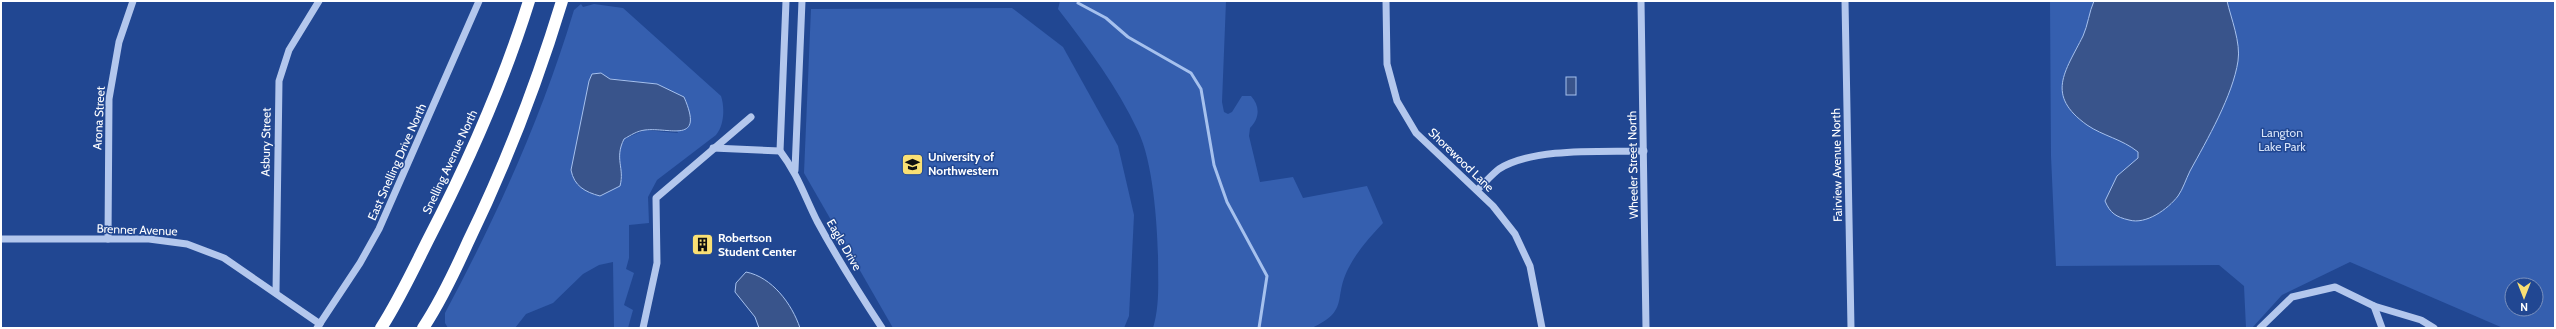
<svg xmlns="http://www.w3.org/2000/svg" width="2556" height="329" font-family="Cabin,sans-serif">
	<style>
		.green { fill: #355faf; fill-rule: evenodd }
		.water { fill: #39548b; stroke: #a6c1ee }
		.lines { fill: none; stroke-linecap: round; stroke-linejoin: round }
		.stream { stroke: #a6c1ee; stroke-width: 3 }
		.minor { stroke: #b3c7ed; stroke-width: 7 }
		.highway { stroke: #fff; stroke-width: 12 }
		.labels { text-anchor: middle; stroke-width: 3; stroke-linejoin: round; paint-order: stroke }
		.street-label { font-size: 12px; fill: #fff; stroke: #214792 }
		.park-label { font-size: 12px; fill: #d8e4f9; stroke: #214792 }
		.poi-label { font-size: 12px; font-weight: bold; fill: #fff; stroke: #214792; text-anchor: start }
	</style>
	<rect width="100%" height="100%" fill="#214792"/>
	<g class="green">
		<path d="M 1060,1 L 1226,1 L 1222,102 L 1224,112 L 1228,114 L 1232,112 L 1242,96 L 1251,96 C 1260,106 1260,118 1250,128 L 1249,136 L 1260,182 L 1293,177 L 1303,198 L 1367,186 L 1383,223 C 1369,238 1357,251 1348,269 C 1333,299 1350,310 1312,328 L 1153,328 C 1160,305 1158,280 1158,256 C 1157,221 1153,162 1138,131 C 1117,86 1088,48 1058,9 Z"/>
		<path d="M 2050,1 L 2555,1 L 2555,328 L 2503,328 L 2350,262 L 2282,295 L 2252,328 L 2246,328 L 2244,286 L 2219,265 L 2056,266 L 2051,156 ZM 2512,285 L 2536,285 L 2536,309 L 2512,309 Z"/>
		<path d="M 581,4 L 583,7 L 594,4 L 623,8 L 721,96 C 725,108 724,126 716,135 L 657,180 L 648,197 L 649,223 L 629,225 L 629,258 L 626,269 L 634,273 L 624,305 L 633,310 L 628,328 L 614,328 L 613,262 L 599,265 L 583,274 L 553,303 L 526,314 L 515,328 L 448,328 L 445,323 L 445,313 C 497,216 542,116 574,10 ZM 607,78 L 657,84 L 678,133 L 645,130 L 624,139 L 619,150 L 622,180 L 573,179 Z"/>
		<path d="M 1012,8 L 1063,47 L 1118,146 L 1134,215 L 1129,316 L 1124,328 L 893,328 L 804,173 L 811,9 Z"/>
	</g>
	<g class="water">
		<path d="M 2094,1 L 2227,1 C 2231,18 2241,43 2238,61 C 2233,95 2207,140 2190,171 C 2186,179 2183,189 2178,196 C 2168,209 2146,225 2129,220 C 2116,217 2110,213 2105,201 L 2117,176 L 2138,158 L 2138,152 C 2122,139 2103,136 2087,125 C 2045,95 2065,72 2083,36 C 2088,25 2089,12 2094,1 Z"/>
		<path d="M 601,73 L 610,79 L 657,84 L 684,97 C 705,145 670,127 645,130 C 637,131 631,135 624,139 C 614,159 625,168 620,186 L 600,196 C 585,192 574,186 571,170 L 589,81 L 592,74 Z"/>
		<rect x="1566" y="77" width="10" height="18"/>
		<path d="M 746,272 C 772,277 792,304 800,328 L 759,328 L 755,317 L 735,292 L 736,283 Z"/>
	</g>
	<g class="lines">
		<path class="stream" d="M 1078,3 L 1106,18 L 1128,37 L 1191,73 L 1201,89 L 1214,165 L 1221,185 L 1227,202 L 1267,276 L 1259,328"/>
		<g class="minor">
			<path d="M 786,1 L 780,151 C 797,173 805,197 817,221 C 837,258 859,293 882,328"/>
			<path d="M 1386,1 L 1387,64 L 1397,101 L 1416,133 L 1493,206 L 1515,234 L 1530,266 L 1542,328"/>
			<path d="M 1641,1 L 1646,328"/>
			<path d="M 1845,1 L 1851,328"/>
			<path d="M 713,148 L 780,151"/>
			<path d="M 795,170 L 802,1"/>
			<path d="M 1477,190 C 1484,184 1491,175 1499,169 C 1534,147 1604,152 1644,151"/>
			<path d="M 1,239 L 149,239 L 187,244 L 224,258 L 320,324"/>
			<path d="M 108,239 L 109,99 L 119,42 L 133,1"/>
			<path d="M 276,293 L 279,81 L 289,50 L 319,1"/>
			<path d="M 2374,306 L 2382,328"/>
			<path d="M 317,328 L 360,263 L 379,229 L 479,1"/>
			<path d="M 643,328 L 657,263 L 656,198 L 751,117"/>
			<path d="M 2260,328 L 2292,297 L 2335,287 L 2374,306 L 2421,320 L 2434,328"/>
		</g>
		<g class="highway">
			<path d="M 381,328 C 399,300 413,270 428,240 C 468,163 503,84 529,1"/>
			<path d="M 423,328 C 441,301 455,271 468,242 C 506,164 537,83 562,1"/>
		</g>
	</g>
	<defs>
		<symbol id="university-square" viewBox="-11 -11 22 22"><rect x="-9" y="-9" width="18" height="18" rx="4" fill="#fae074" stroke="#214792"/><path d="M0-5L7-2L0 1L-7-2ZM-4 1L0 2.5L4 1V4Q0 6-4 4Z" fill="#111"/></symbol>
		<symbol id="building-square" viewBox="-11 -11 22 22"><rect x="-9" y="-9" width="18" height="18" rx="4" fill="#fae074" stroke="#214792"/><path d="M-4-6H4V6H1V3H-1V6H-4ZM-2.5-4.3h1.7v1.8h-1.7ZM.8-4.3h1.7v1.8H.8ZM-2.5-1h1.7V.8h-1.7ZM.8-1h1.7V.8H.8Z" fill="#111"/></symbol>
	</defs>
	<g fill-rule="evenodd">
		<use href="#university-square" x="900" y="152" width="25" height="25"/>
		<use href="#building-square" x="690" y="232" width="25" height="25"/>
	</g>
	<g class="labels">
		<g class="street-label">
			<text transform="translate(99 118) rotate(-87)" y="4">Arona Street</text>
			<text transform="translate(266 142) rotate(-89)" y="4">Asbury Street</text>
			<text transform="translate(1461 160) rotate(44)" y="4">Shorewood Lane</text>
			<text transform="translate(397 162) rotate(-66)" y="4">East Snelling Drive North</text>
			<text transform="translate(450 162) rotate(-65)" y="4">Snelling Avenue North</text>
			<text transform="translate(1633 165) rotate(-91)" y="4">Wheeler Street North</text>
			<text transform="translate(1837 165) rotate(-91)" y="4">Fairview Avenue North</text>
			<text transform="translate(137 230) rotate(2)" y="4">Brenner Avenue</text>
			<text transform="translate(844 245) rotate(60)" y="4">Eagle Drive</text>
		</g>
		<g class="park-label">
			<text x="2282" y="137">Langton<tspan x="2282" dy="14">Lake Park</tspan></text>
		</g>
		<g class="poi-label">
			<text x="928" y="161">University of<tspan x="928" dy="14">Northwestern</tspan></text>
			<text x="718" y="242">Robertson<tspan x="718" dy="14">Student Center</tspan></text>
		</g>
	</g>
	<rect width="2556" height="329" fill="none" stroke="#ffffff" stroke-width="4"/>
	<g transform="translate(2524 297) rotate(180)"><circle r="19" fill="#214792" stroke="#7a91be"/>
	<path d="M0-3L7 15L0 10L-7 15Z" fill="#fae074"/>
	<text y="-6" font-size="11" font-weight="bold" text-anchor="middle" fill="#ffffff">N</text>
	</g>
</svg>
